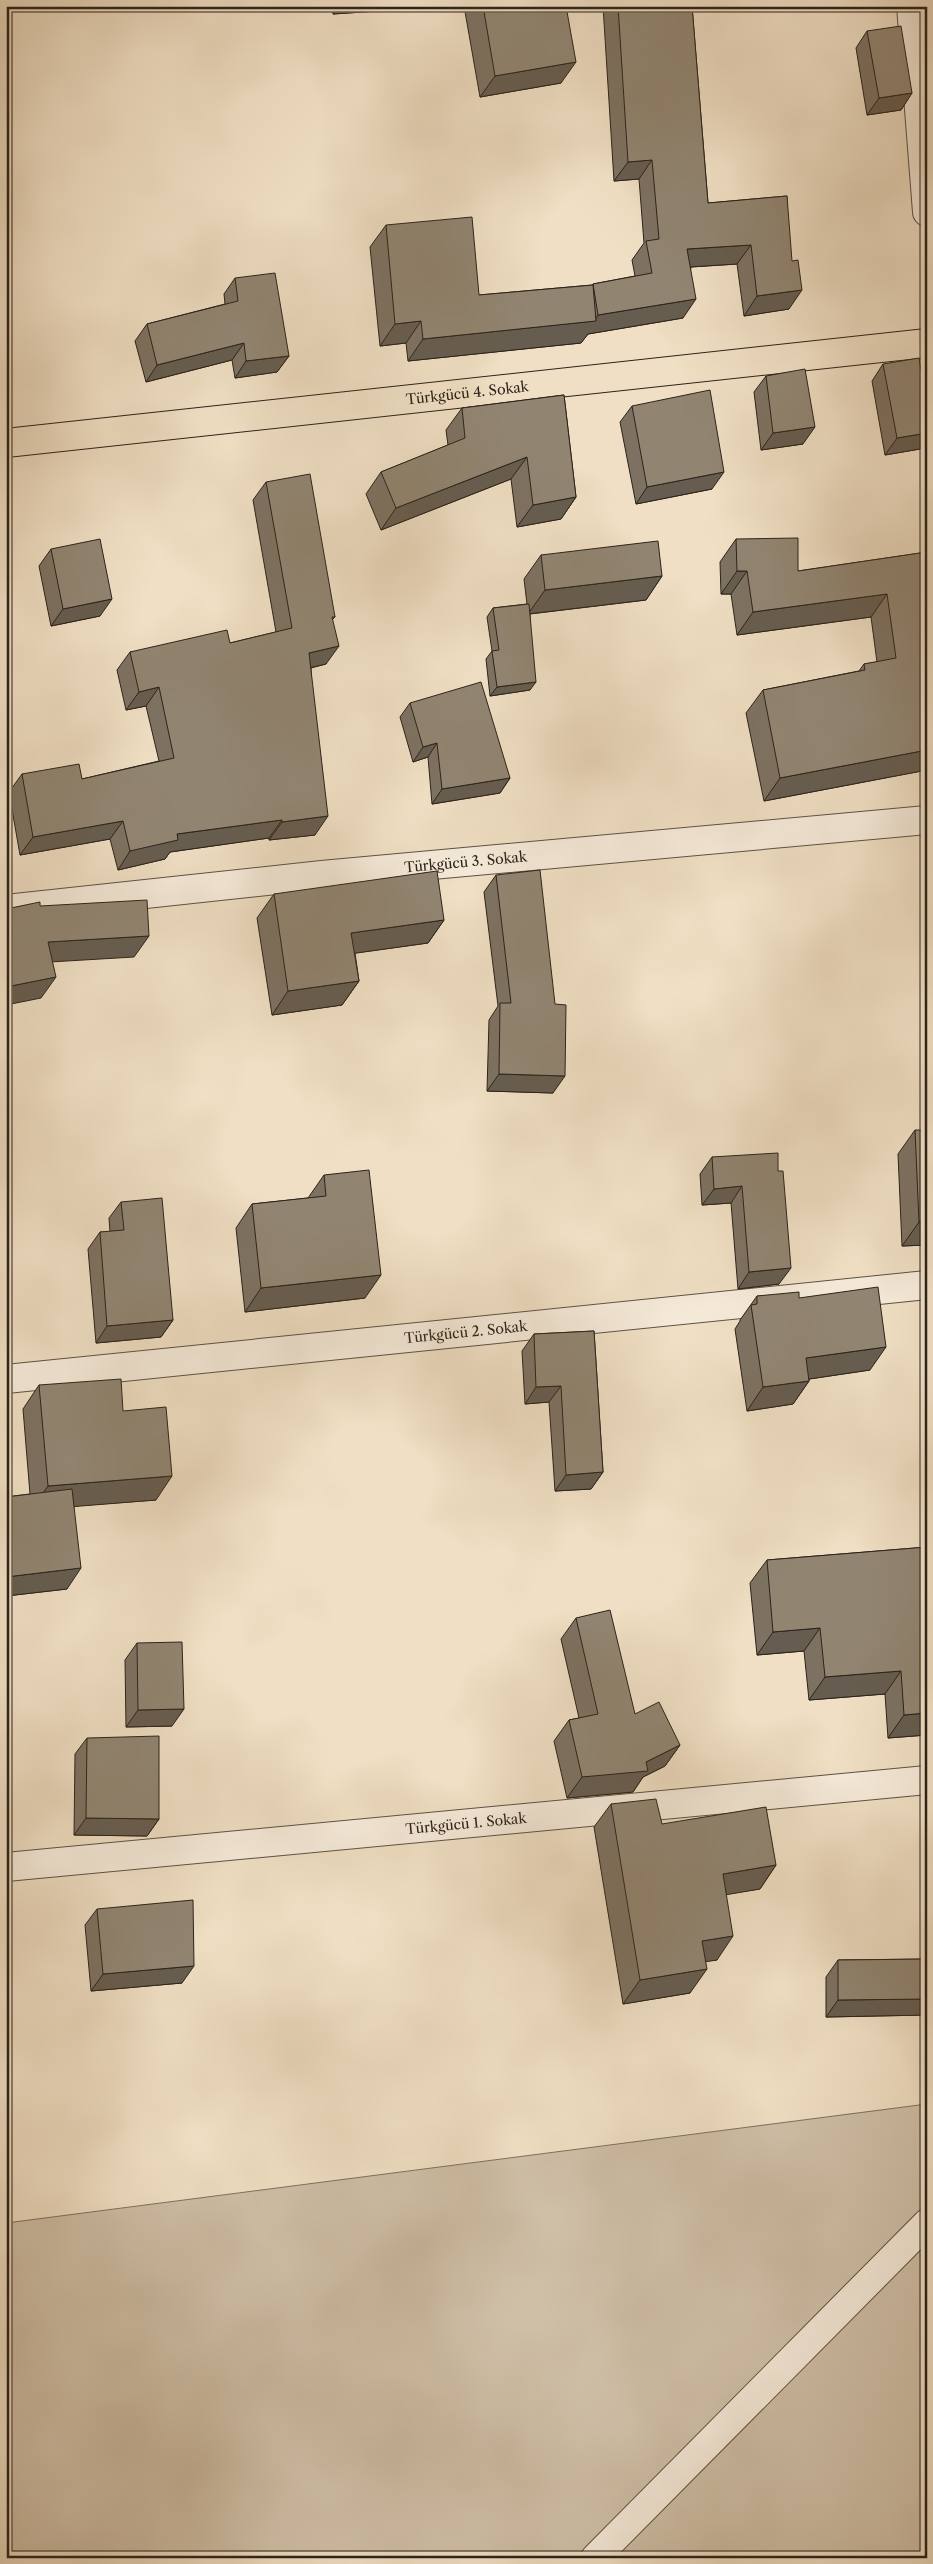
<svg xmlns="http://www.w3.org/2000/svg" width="933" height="2564" font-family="'Libre Caslon Text',serif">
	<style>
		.green { fill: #cfbfa7; stroke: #7d7160 }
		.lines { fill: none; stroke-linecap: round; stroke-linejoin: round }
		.minor-casing { stroke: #5c5244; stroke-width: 30 }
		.major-casing { stroke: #2b231a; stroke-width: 30 }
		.minor { stroke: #f5ead9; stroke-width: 28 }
		.major { stroke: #f0dfc4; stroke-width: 28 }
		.wall { fill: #7d7262; stroke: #2b231a }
		.shaded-wall { fill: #665d50; stroke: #2b231a }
		.building { fill: #918572; stroke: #2b231a }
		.labels { text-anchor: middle; stroke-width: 5; stroke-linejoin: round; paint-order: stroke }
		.street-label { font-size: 14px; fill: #2b231a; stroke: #f5ead9 }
	</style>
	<rect width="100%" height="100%" fill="#f0dfc4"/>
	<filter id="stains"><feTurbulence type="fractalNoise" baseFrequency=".004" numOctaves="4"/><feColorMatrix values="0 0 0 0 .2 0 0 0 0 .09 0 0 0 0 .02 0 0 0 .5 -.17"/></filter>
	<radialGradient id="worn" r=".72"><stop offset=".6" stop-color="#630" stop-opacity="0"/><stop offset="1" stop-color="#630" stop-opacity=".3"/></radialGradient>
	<path class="green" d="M 927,2104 L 927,2558 L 6,2558 L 6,2223 Z"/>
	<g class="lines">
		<defs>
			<g id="minor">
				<path d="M 911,6 L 927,212"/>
				<path id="s1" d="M 6,909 L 322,875 L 927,820"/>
				<path id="s2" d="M 6,1379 L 927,1285"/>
				<path id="s3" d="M 6,1867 L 927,1780"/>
				<path d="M 595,2558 L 927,2223"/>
			</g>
			<g id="major">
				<path id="s4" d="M 6,443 L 927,343"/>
			</g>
		</defs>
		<use href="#minor" class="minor-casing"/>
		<use href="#major" class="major-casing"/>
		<use href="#minor" class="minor"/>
		<use href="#major" class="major"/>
	</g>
	<g class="wall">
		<path d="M 332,6 L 452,6 L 333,14 Z"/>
		<path d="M 464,6 L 566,6 L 561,83 L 480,97 Z"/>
		<path d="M 603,6 L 692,6 L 708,203 L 787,196 L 789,309 L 744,316 L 737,264 L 691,267 L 683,318 L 588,334 L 581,343 L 408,361 L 406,343 L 380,346 L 370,247 L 386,225 L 479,295 L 592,285 L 593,284 L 635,276 L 632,260 L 644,243 L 639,179 L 614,181 Z"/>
		<path d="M 867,31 L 912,93 L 901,110 L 867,115 L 856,48 Z"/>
		<path d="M 235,278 L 289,356 L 277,372 L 235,378 L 232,360 L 146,382 L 135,341 L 147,324 L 225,304 L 224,294 Z"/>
		<path d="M 883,364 L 920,449 L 885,455 L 872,381 Z"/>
		<path d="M 766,376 L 803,444 L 761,450 L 754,392 Z"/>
		<path d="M 564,395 L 576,497 L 561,519 L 517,527 L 511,479 L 381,530 L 366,494 L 381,472 L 448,445 L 446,430 L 462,408 Z"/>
		<path d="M 632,406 L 712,489 L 636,504 L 620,422 Z"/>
		<path d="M 266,482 L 335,617 L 332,620 L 326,664 L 311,668 L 315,835 L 269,840 L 269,838 L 170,852 L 165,859 L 118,870 L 110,839 L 20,855 L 9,792 L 22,774 L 82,779 L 159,761 L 146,706 L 126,710 L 117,670 L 130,652 L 230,643 L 276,632 L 253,500 Z"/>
		<path d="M 736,539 L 798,571 L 927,552 L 927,770 L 764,801 L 746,713 L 763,690 L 859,671 L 864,664 L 877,662 L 871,617 L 737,635 L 731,594 L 721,594 L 720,562 Z"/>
		<path d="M 51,549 L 100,616 L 51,626 L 39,566 Z"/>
		<path d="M 541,555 L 662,576 L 646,600 L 530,614 L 530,690 L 490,696 L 486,659 L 492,651 L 487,617 L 493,608 L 527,604 L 524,579 Z"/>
		<path d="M 410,703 L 510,778 L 500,793 L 432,804 L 428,757 L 413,762 L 400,717 Z"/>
		<path d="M 496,875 L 553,1093 L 487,1091 L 489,1020 L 498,1006 L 484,892 Z"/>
		<path d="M 274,894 L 444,920 L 428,943 L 355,953 L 359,981 L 342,1005 L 272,1015 L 257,918 Z"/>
		<path d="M 915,1130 L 927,1245 L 902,1246 L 898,1154 Z"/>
		<path d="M 712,1157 L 778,1171 L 779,1284 L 738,1289 L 731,1203 L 702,1205 L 700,1174 Z"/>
		<path d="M 324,1175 L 365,1298 L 245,1312 L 236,1228 L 252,1204 L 308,1198 Z"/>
		<path d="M 121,1202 L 173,1320 L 161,1337 L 96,1343 L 88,1249 L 100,1232 L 110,1232 L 109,1218 Z"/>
		<path d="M 757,1296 L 799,1298 L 870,1370 L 809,1379 L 809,1381 L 793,1404 L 747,1411 L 735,1329 L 740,1321 L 740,1320 Z"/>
		<path d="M 594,1331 L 603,1472 L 591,1489 L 555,1491 L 549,1402 L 525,1404 L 522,1351 L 534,1334 Z"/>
		<path d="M 39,1385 L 123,1411 L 156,1500 L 74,1506 L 67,1589 L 6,1596 L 6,1497 L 30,1494 L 23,1409 Z"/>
		<path d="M 927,1547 L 927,1735 L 888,1738 L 885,1694 L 809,1700 L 804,1651 L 757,1655 L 750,1583 L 767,1560 Z"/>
		<path d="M 576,1618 L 635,1714 L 680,1745 L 665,1766 L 643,1777 L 633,1792 L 567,1798 L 554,1741 L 569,1720 L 579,1718 L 561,1639 Z"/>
		<path d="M 137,1643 L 172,1726 L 126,1727 L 125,1660 Z"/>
		<path d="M 87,1738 L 159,1819 L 147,1836 L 74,1835 L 75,1754 Z"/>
		<path d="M 611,1804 L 662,1824 L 776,1865 L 760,1889 L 726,1894 L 717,1960 L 705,1961 L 690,1993 L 623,2004 L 594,1827 Z"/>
		<path d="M 97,1909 L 182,1983 L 91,1991 L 85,1925 Z"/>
		<path d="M 927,1959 L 927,2015 L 826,2017 L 826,1977 L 838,1960 Z"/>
	</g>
	<g class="shaded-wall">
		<path d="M 338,6 L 452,6 L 333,14 Z"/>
		<path d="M 576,62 L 561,83 L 480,97 L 495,76 Z"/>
		<path d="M 912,93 L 901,110 L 867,115 L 879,98 Z"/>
		<path d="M 652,160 L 639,179 L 614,181 L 628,162 Z"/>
		<path d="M 751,245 L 737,264 L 674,268 L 687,249 Z"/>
		<path d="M 802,290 L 789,309 L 744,316 L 757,296 Z"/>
		<path d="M 696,299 L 683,318 L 588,334 L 581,343 L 408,361 L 423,339 L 594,321 L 598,315 Z"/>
		<path d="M 421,321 L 406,343 L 380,346 L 395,324 Z"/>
		<path d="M 244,343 L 232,360 L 146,382 L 157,365 Z"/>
		<path d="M 289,356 L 277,372 L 235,378 L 246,361 Z"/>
		<path d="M 815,427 L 803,444 L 761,450 L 773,433 Z"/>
		<path d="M 927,433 L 927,439 L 920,449 L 885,455 L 897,438 Z"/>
		<path d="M 527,457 L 511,479 L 381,530 L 396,508 Z"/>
		<path d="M 724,472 L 712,489 L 636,504 L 647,487 Z"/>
		<path d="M 576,497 L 561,519 L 517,527 L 533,505 Z"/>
		<path d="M 737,571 L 747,571 L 731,594 L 721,594 Z"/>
		<path d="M 662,576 L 646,600 L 528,614 L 545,590 Z"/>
		<path d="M 887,594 L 871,617 L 737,635 L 753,612 Z"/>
		<path d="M 112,599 L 100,616 L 51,626 L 63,609 Z"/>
		<path d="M 339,646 L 326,664 L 296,671 L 309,653 Z"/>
		<path d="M 536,682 L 530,690 L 490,696 L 497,687 Z"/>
		<path d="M 159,687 L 146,706 L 126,710 L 139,692 Z"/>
		<path d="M 437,743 L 428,757 L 413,762 L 423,747 Z"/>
		<path d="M 927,750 L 927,770 L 764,801 L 780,778 Z"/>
		<path d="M 510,778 L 500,793 L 432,804 L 442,789 Z"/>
		<path d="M 328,816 L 315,835 L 269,840 L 282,822 Z"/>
		<path d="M 282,820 L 269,838 L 170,852 L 165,859 L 118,870 L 130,851 L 177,834 Z"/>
		<path d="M 123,821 L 110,839 L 20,855 L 33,837 Z"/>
		<path d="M 444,920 L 428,943 L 335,956 L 351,933 Z"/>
		<path d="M 149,936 L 134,957 L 33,963 L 48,942 Z"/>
		<path d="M 56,977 L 41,998 L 6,1005 L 6,987 Z"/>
		<path d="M 359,981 L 342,1005 L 272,1015 L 288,991 Z"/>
		<path d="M 499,1074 L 565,1076 L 553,1093 L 487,1091 Z"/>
		<path d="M 742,1186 L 731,1203 L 702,1205 L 714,1189 Z"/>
		<path d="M 919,1222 L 927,1222 L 927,1245 L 902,1246 Z"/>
		<path d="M 791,1268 L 779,1284 L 738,1289 L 749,1272 Z"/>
		<path d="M 381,1275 L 365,1298 L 245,1312 L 261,1288 Z"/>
		<path d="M 173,1320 L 161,1337 L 96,1343 L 107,1326 Z"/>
		<path d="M 886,1347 L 870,1370 L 789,1382 L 806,1358 Z"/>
		<path d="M 809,1381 L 793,1404 L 747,1411 L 763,1387 Z"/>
		<path d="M 561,1386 L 549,1402 L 525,1404 L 536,1387 Z"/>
		<path d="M 603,1472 L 591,1489 L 555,1491 L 566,1475 Z"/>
		<path d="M 172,1476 L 156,1500 L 31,1510 L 48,1486 Z"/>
		<path d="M 81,1568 L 67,1589 L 6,1596 L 6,1577 Z"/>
		<path d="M 820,1628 L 804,1651 L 757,1655 L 773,1632 Z"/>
		<path d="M 901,1671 L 885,1694 L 809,1700 L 825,1677 Z"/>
		<path d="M 184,1709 L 172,1726 L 126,1727 L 138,1710 Z"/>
		<path d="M 927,1713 L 927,1735 L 888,1738 L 904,1715 Z"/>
		<path d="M 680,1745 L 665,1766 L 643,1777 L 633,1792 L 567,1798 L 582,1777 L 646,1762 Z"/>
		<path d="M 86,1818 L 159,1819 L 147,1836 L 74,1835 Z"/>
		<path d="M 776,1865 L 760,1889 L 707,1898 L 723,1874 Z"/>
		<path d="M 733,1936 L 717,1960 L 685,1965 L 702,1941 Z"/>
		<path d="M 194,1966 L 182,1983 L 91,1991 L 103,1974 Z"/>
		<path d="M 707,1969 L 690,1993 L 623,2004 L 640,1980 Z"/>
		<path d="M 927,1999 L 927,2015 L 826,2017 L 838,2000 Z"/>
	</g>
	<g class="building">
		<path d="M 483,6 L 566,6 L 576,62 L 495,76 Z"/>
		<path d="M 618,6 L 692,6 L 708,203 L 787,196 L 792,261 L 798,260 L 802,290 L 757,296 L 751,245 L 687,249 L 696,299 L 598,315 L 593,284 L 652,273 L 646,241 L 659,239 L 652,160 L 628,162 Z"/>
		<path d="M 901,26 L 912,93 L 879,98 L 867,31 Z"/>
		<path d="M 472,217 L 479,295 L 593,285 L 596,321 L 423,339 L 421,321 L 395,324 L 386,225 Z"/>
		<path d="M 275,273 L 289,356 L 246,361 L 244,343 L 157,365 L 147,324 L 238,301 L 235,278 Z"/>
		<path d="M 919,358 L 927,403 L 927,433 L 897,438 L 883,364 Z"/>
		<path d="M 805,369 L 815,427 L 773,433 L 766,376 Z"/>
		<path d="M 710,390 L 724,472 L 647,487 L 632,406 Z"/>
		<path d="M 564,395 L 576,497 L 533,505 L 527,457 L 396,508 L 381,472 L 465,438 L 462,408 Z"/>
		<path d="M 310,474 L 335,617 L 332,617 L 339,646 L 309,653 L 328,816 L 282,822 L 282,820 L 177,834 L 178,840 L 130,851 L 123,821 L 33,837 L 22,774 L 79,764 L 82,779 L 174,758 L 159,687 L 139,692 L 130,652 L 227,630 L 230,643 L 292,628 L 266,482 Z"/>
		<path d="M 798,538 L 798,571 L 927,552 L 927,750 L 780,778 L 763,690 L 865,670 L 864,664 L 896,658 L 887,594 L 753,612 L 747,571 L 737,571 L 736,539 Z"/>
		<path d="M 100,539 L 112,599 L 63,609 L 51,549 Z"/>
		<path d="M 658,541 L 662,576 L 545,590 L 541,555 Z"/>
		<path d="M 529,604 L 536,682 L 497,687 L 492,651 L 499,650 L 493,608 Z"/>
		<path d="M 481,682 L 510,778 L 442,789 L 437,743 L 423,747 L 410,703 Z"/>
		<path d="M 540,870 L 555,1004 L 566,1005 L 565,1076 L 499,1074 L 500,1003 L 511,1003 L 496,875 Z"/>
		<path d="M 437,871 L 444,920 L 351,933 L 359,981 L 288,991 L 274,894 Z"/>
		<path d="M 147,900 L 149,936 L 48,942 L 56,977 L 6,987 L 6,909 L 40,902 L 40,906 Z"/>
		<path d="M 915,1130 L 927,1130 L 927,1222 L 919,1222 Z"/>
		<path d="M 778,1153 L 778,1171 L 783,1171 L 791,1268 L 749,1272 L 742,1186 L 714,1189 L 712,1157 Z"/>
		<path d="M 369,1170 L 381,1275 L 261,1288 L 252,1204 L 326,1196 L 324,1175 Z"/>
		<path d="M 162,1198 L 173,1320 L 107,1326 L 100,1232 L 124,1230 L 121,1202 Z"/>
		<path d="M 878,1287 L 886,1347 L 806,1358 L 809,1381 L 763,1387 L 751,1305 L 757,1304 L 757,1296 L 799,1292 L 799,1298 Z"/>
		<path d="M 594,1331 L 603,1472 L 566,1475 L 561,1386 L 536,1387 L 534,1334 Z"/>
		<path d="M 121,1379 L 123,1411 L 166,1407 L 172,1476 L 48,1486 L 39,1385 Z"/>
		<path d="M 72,1489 L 81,1568 L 6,1577 L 6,1497 Z"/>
		<path d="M 927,1547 L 927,1713 L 904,1715 L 901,1671 L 825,1677 L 820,1628 L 773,1632 L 767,1560 Z"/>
		<path d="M 610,1610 L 635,1714 L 659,1702 L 680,1745 L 646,1762 L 648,1771 L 582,1777 L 569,1720 L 598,1714 L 576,1618 Z"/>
		<path d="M 182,1642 L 184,1709 L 138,1710 L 137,1643 Z"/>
		<path d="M 159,1736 L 159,1819 L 86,1818 L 87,1738 Z"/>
		<path d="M 656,1799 L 662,1824 L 766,1807 L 776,1865 L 723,1874 L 733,1936 L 702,1941 L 707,1969 L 640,1980 L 611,1804 Z"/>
		<path d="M 193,1900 L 194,1966 L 103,1974 L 97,1909 Z"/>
		<path d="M 927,1959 L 927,1999 L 838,2000 L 838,1960 Z"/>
	</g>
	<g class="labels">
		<g class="street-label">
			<text dy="5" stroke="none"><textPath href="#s4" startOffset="464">Türkgücü 4. Sokak</textPath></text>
			<text dy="5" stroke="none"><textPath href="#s1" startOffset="462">Türkgücü 3. Sokak</textPath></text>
			<text dy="5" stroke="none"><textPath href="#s2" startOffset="462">Türkgücü 2. Sokak</textPath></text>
			<text dy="5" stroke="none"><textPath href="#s3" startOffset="462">Türkgücü 1. Sokak</textPath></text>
		</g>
	</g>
	<rect width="933" height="2564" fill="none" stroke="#f0dfc4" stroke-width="25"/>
	<rect x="8" y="8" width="918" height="2549" fill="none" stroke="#2b231a" stroke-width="2.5"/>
	<rect x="12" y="12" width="908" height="2539" fill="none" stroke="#2b231a"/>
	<rect width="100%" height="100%" filter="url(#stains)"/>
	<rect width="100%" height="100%" fill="url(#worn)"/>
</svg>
